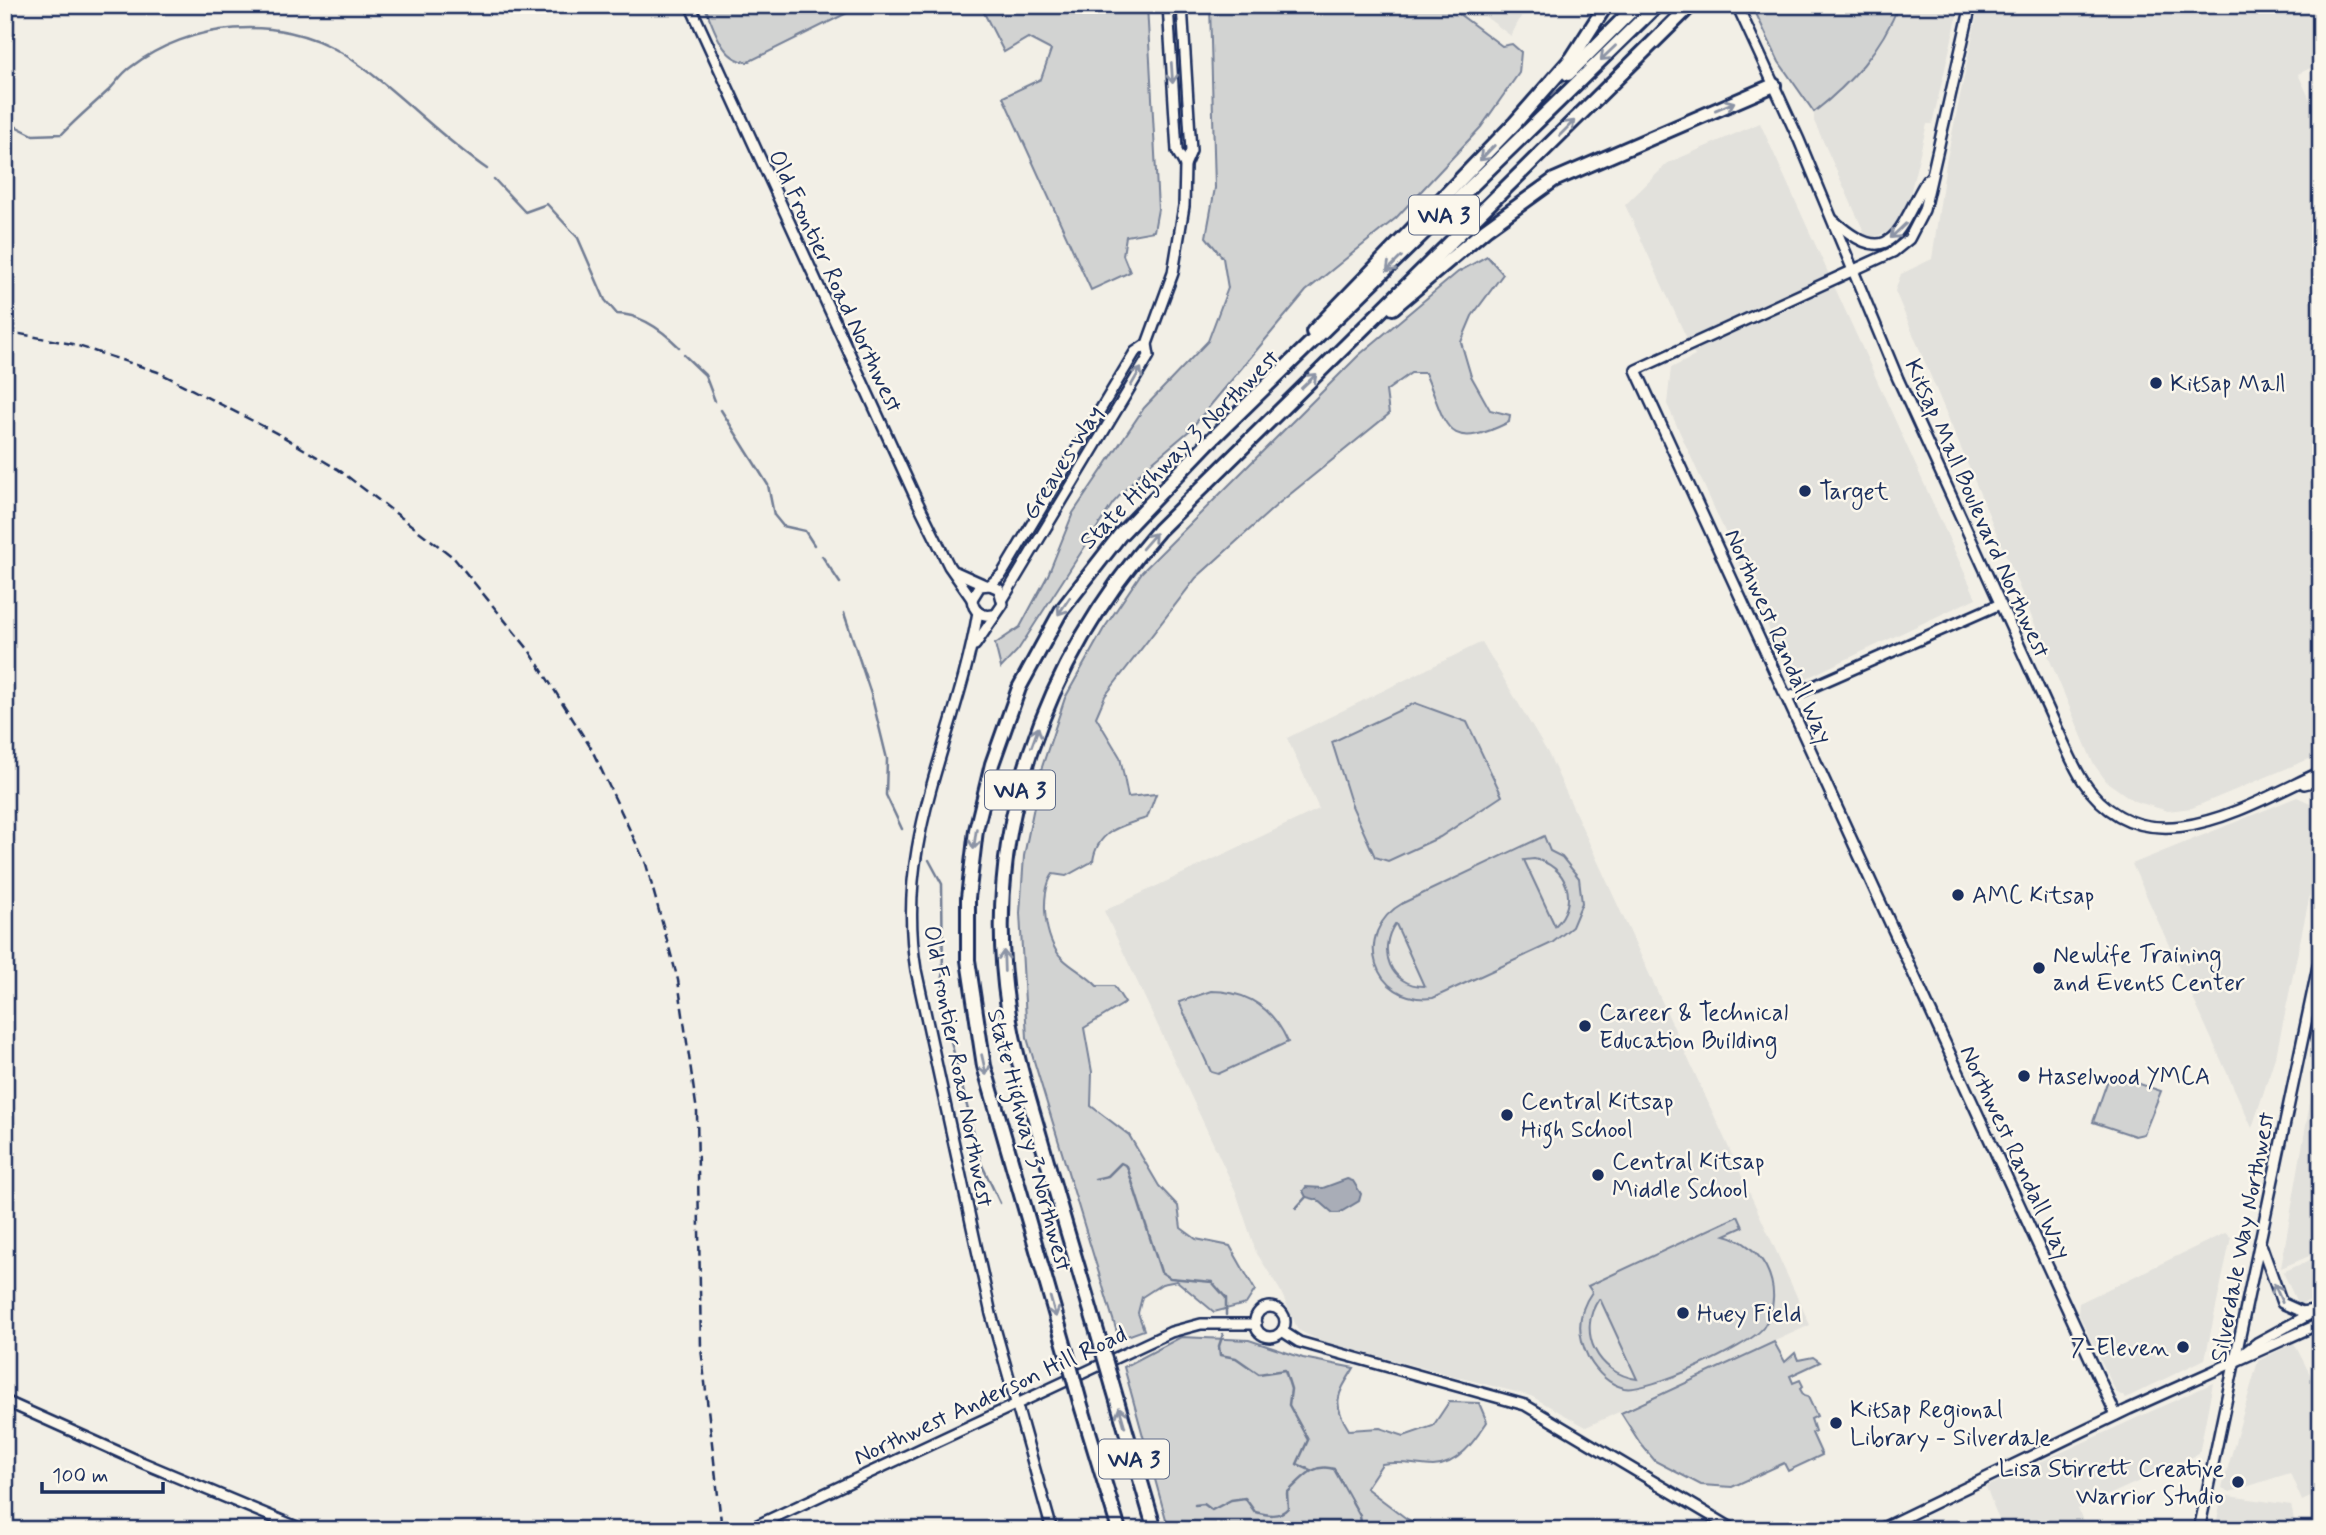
<svg xmlns="http://www.w3.org/2000/svg" width="2326" height="1535" font-family="Mynerve,sans-serif">
	<style>
		.built { fill: #e2e1dc }
		.green { fill: #d2d3d2; stroke: #768198; stroke-width: 2; fill-rule: evenodd }
		.water { fill: #a9adb7; stroke: #707b93; stroke-width: 2 }
		.lines { fill: none; stroke-linecap: round; stroke-linejoin: round }
		.stream { stroke: #707b93; stroke-width: 2.5 }
		.secondary-casing { stroke: #1b2f5e; stroke-width: 14 }
		.highway-casing { stroke: #1b2f5e; stroke-width: 18 }
		.secondary { stroke: #fbf7ec; stroke-width: 9 }
		.highway { stroke: #fbf7ec; stroke-width: 12 }
		.rail { stroke: #1b2f5e; stroke-width: 2.5; stroke-dasharray: 10 5; stroke-linecap: butt }
		.highway-bridge-casing { stroke: #1b2f5e; stroke-width: 18; stroke-linecap: butt }
		.highway-bridge { stroke: #fbf7ec; stroke-width: 12 }
		.oneway { stroke: #8b93a5 }
		.poi-dot { fill: #1b2f5e; stroke: #fbf7ec; stroke-width: 2.5 }
		.labels { text-anchor: middle; stroke-width: 5; stroke-linejoin: round; paint-order: stroke }
		.shield { fill: #fbf7ec; stroke: #5e6b89; stroke-width: 2 }
		.shield-label { font-size: 23px; font-weight: bold; fill: #1b2f5e }
		.street-label { font-size: 24px; fill: #1b2f5e; stroke: #fbf7ec }
		.poi-label { font-size: 24px; fill: #1b2f5e; stroke: #fbf7ec; text-anchor: start }
	</style>
	<rect width="100%" height="100%" fill="#f2efe6"/>
	<filter id="ink" filterUnits="userSpaceOnUse"><feTurbulence type="fractalNoise" baseFrequency=".0143" numOctaves="2"/><feDisplacementMap in="SourceGraphic" scale="14" xChannelSelector="R" yChannelSelector="G"/><feConvolveMatrix kernelMatrix="1 2 1 2 8 2 1 2 1" color-interpolation-filters="sRGB"/></filter>
	<g filter="url(#ink)">
		<g class="built">
			<path d="M 1470,5 L 1527,5 L 1511,36 Z"/>
			<path d="M 1899,5 L 1960,5 L 1932,124 L 1927,124 L 1905,215 L 1893,230 L 1872,238 L 1865,234 L 1814,121 L 1814,112 L 1840,92 L 1871,57 Z"/>
			<path d="M 1979,5 L 2321,5 L 2321,63 L 2298,74 L 2321,123 L 2321,754 L 2192,808 L 2168,811 L 2134,801 L 2107,782 L 2093,763 L 1895,291 L 1901,274 L 1932,259 L 1946,163 Z"/>
			<path d="M 1760,123 L 1976,598 L 1794,684 L 1667,404 L 1671,368 L 1695,356 L 1625,205 L 1668,163 Z"/>
			<path d="M 1482,642 L 1549,755 L 1810,1325 L 1586,1427 L 1531,1396 L 1323,1342 L 1298,1330 L 1280,1290 L 1256,1252 L 1236,1192 L 1104,911 L 1319,809 L 1287,738 Z"/>
			<path d="M 2297,797 L 2321,808 L 2321,842 L 2277,1051 L 2252,1128 L 2132,864 Z"/>
			<path d="M 2315,1074 L 2321,1074 L 2321,1251 L 2281,1268 Z"/>
			<path d="M 2225,1233 L 2231,1237 L 2205,1359 L 2126,1398 L 2116,1392 L 2078,1313 L 2079,1303 Z"/>
			<path d="M 2321,1255 L 2321,1296 L 2298,1305 L 2283,1272 Z"/>
			<path d="M 2294,1343 L 2317,1388 L 2321,1388 L 2321,1492 L 2302,1501 L 2290,1473 L 2230,1492 L 2222,1488 L 2258,1361 Z"/>
			<path d="M 2213,1383 L 2199,1454 L 2078,1509 L 2087,1530 L 2003,1530 L 1986,1487 Z"/>
			<path d="M 2222,1495 L 2291,1505 L 2296,1530 L 2215,1530 Z"/>
		</g>
		<g class="green">
			<path d="M 704,5 L 863,5 L 748,62 C 721,61 714,26 704,5 Z"/>
			<path d="M 980,5 L 1147,5 L 1158,209 L 1154,231 L 1126,236 L 1123,255 L 1130,272 L 1091,290 L 1003,97 L 1041,79 L 1051,50 L 1028,38 L 1004,52 Z"/>
			<path d="M 1210,5 L 1447,5 L 1502,46 L 1512,44 L 1521,52 L 1519,73 L 1481,127 L 1396,218 L 1306,291 L 1189,431 L 1143,470 L 1113,503 L 1018,650 L 1001,668 L 995,644 L 1020,627 L 1048,575 L 1073,513 L 1144,408 L 1208,341 L 1228,288 L 1223,258 L 1206,237 L 1215,188 Z"/>
			<path d="M 1752,5 L 1899,5 C 1881,50 1851,83 1814,112 L 1779,62 Z"/>
			<path d="M 1487,256 L 1503,274 L 1472,316 L 1461,342 L 1471,376 L 1490,410 L 1510,415 L 1509,422 C 1443,455 1447,423 1425,373 L 1411,373 L 1386,391 L 1389,414 L 1278,504 L 1196,578 L 1105,696 L 1096,717 L 1120,757 L 1128,797 L 1156,794 L 1147,818 C 1122,825 1097,831 1093,861 L 1066,876 L 1053,874 C 1039,893 1044,941 1062,958 C 1073,969 1086,974 1097,986 L 1114,986 L 1125,1003 L 1084,1028 L 1092,1072 L 1091,1106 L 1129,1135 L 1159,1186 L 1178,1206 L 1181,1228 L 1196,1239 L 1230,1246 L 1255,1290 L 1246,1304 L 1214,1312 L 1177,1281 L 1162,1284 L 1142,1297 L 1138,1313 L 1144,1330 L 1119,1339 L 1027,1038 L 1020,913 L 1024,856 L 1042,767 L 1065,698 L 1103,630 L 1142,572 L 1359,355 L 1458,272 Z"/>
			<path d="M 1415,703 L 1467,722 L 1502,796 L 1440,837 L 1388,861 L 1375,857 L 1352,806 L 1332,742 Z"/>
			<path d="M 1544,836 L 1550,851 L 1562,857 L 1579,878 L 1582,903 L 1572,927 L 1552,943 L 1433,998 C 1373,1005 1351,932 1403,903 ZM 1534,859 C 1567,865 1580,902 1555,926 L 1524,860 ZM 1395,924 L 1396,924 L 1424,986 C 1390,986 1377,950 1395,924 Z"/>
			<path d="M 1211,991 C 1248,991 1273,1008 1288,1042 L 1218,1074 L 1211,1072 L 1179,1002 Z"/>
			<path d="M 2110,1074 L 2161,1091 L 2144,1134 L 2135,1136 L 2093,1122 Z"/>
			<path d="M 1738,1216 L 1743,1227 L 1725,1235 C 1742,1239 1758,1252 1766,1267 C 1776,1287 1776,1309 1763,1328 C 1748,1347 1647,1393 1624,1388 C 1608,1384 1596,1371 1588,1357 C 1577,1335 1577,1313 1592,1292 L 1588,1286 ZM 1599,1299 L 1600,1299 L 1637,1379 C 1598,1374 1576,1332 1599,1299 Z"/>
			<path d="M 1181,1337 L 1249,1340 L 1303,1358 L 1354,1368 C 1338,1394 1331,1402 1349,1430 L 1380,1428 L 1404,1436 L 1433,1426 L 1449,1402 L 1479,1403 L 1487,1422 C 1475,1440 1458,1466 1433,1466 C 1415,1465 1400,1461 1382,1464 L 1366,1488 L 1407,1519 L 1431,1530 L 1169,1530 L 1124,1367 Z"/>
			<path d="M 1774,1342 L 1785,1362 L 1795,1353 L 1798,1360 L 1813,1357 L 1820,1362 L 1790,1376 L 1793,1383 L 1800,1380 L 1803,1386 L 1800,1389 L 1804,1396 L 1808,1397 L 1817,1416 L 1811,1419 L 1815,1431 L 1812,1433 L 1822,1455 L 1788,1471 L 1784,1463 L 1732,1487 L 1701,1485 L 1655,1461 L 1640,1443 L 1621,1413 Z"/>
		</g>
		<path class="water" d="M 1347,1179 L 1353,1181 L 1361,1194 L 1359,1201 L 1339,1213 L 1333,1213 L 1318,1200 L 1306,1197 L 1303,1191 L 1306,1187 L 1323,1188 Z"/>
		<g class="lines">
			<g class="stream">
				<path d="M 5,121 L 33,135 L 62,134 C 77,118 93,105 109,90 C 116,83 122,73 131,67 C 189,22 279,14 342,53 C 394,86 436,134 487,169"/>
				<path d="M 494,179 L 525,212 L 547,204 L 578,238 L 605,300 L 617,314 C 641,314 662,330 679,347"/>
				<path d="M 684,355 L 705,375 L 715,401"/>
				<path d="M 721,410 L 768,485 L 774,515 L 783,526 L 805,531 L 814,545"/>
				<path d="M 822,556 L 840,583"/>
				<path d="M 844,613 L 871,694 L 887,759 L 886,795 L 902,829"/>
				<path d="M 929,860 L 942,884 L 943,985 L 948,1029 L 981,1163 L 1000,1203"/>
				<path d="M 1095,1179 L 1108,1176 L 1121,1163 L 1127,1166 L 1161,1272 L 1170,1278 L 1212,1282 L 1226,1298 L 1226,1315"/>
				<path d="M 1296,1208 L 1306,1197"/>
				<path d="M 1223,1334 L 1219,1346 L 1220,1355 L 1236,1358 L 1259,1374 L 1285,1370 L 1291,1389 L 1289,1405 L 1308,1440 L 1297,1464 L 1310,1470"/>
				<path d="M 1195,1505 L 1204,1504 L 1212,1510 L 1231,1500 L 1245,1498 L 1255,1512 C 1267,1515 1279,1518 1288,1508 L 1287,1493 C 1302,1479 1313,1462 1334,1469 L 1360,1516 L 1362,1530"/>
			</g>
			<defs>
				<g id="secondary">
					<path d="M 690,5 L 918,503 L 949,566 L 972,599"/>
					<path d="M 1168,5 L 1177,151 L 1185,165"/>
					<path d="M 1737,5 L 1799,140 L 1898,379 L 2061,737 C 2068,752 2074,767 2083,781 C 2144,873 2248,805 2321,772"/>
					<path d="M 1971,5 L 1924,210 L 1909,239 L 1893,252 L 1636,370 L 2116,1415"/>
					<path d="M 1833,220 C 1894,275 1899,225 1927,180"/>
					<path d="M 956,572 L 985,585"/>
					<path d="M 990,585 L 1002,574 L 1135,352 L 1147,344"/>
					<path d="M 1003,599 L 1149,356 L 1147,344 L 1173,273 L 1184,206 L 1185,165 L 1191,151 L 1182,5"/>
					<path d="M 978,612 C 957,738 894,838 916,970 L 991,1314 L 1052,1530"/>
					<path d="M 975,645 L 1003,604 L 999,589 L 990,585 L 980,586 L 972,599 C 973,611 981,617 993,615"/>
					<path d="M 1787,698 L 2000,604"/>
					<path d="M 2304,784 L 2321,780"/>
					<path d="M 2262,1247 L 2282,1303 L 2302,1312 L 2319,1309"/>
					<circle cx="1270" cy="1322" r="15"/>
					<path d="M 1282,1331 L 1299,1342 L 1525,1405 L 1735,1530"/>
					<path d="M 2240,1356 L 2257,1343 L 2312,1313"/>
					<path d="M 5,1401 L 141,1462 L 304,1530"/>
					<path d="M 747,1530 L 1171,1332 L 1201,1324 L 1256,1324"/>
					<path d="M 1878,1530 L 2129,1409 L 2321,1323"/>
					<path d="M 2199,1530 L 2321,952"/>
				</g>
				<g id="highway">
					<path d="M 1568,74 L 1637,5"/>
					<path d="M 1393,308 L 1486,229 L 1554,180 L 1774,85"/>
					<path d="M 1313,332 L 1515,123 L 1572,58 L 1606,5"/>
					<path d="M 1098,1335 C 1079,1272 1061,1210 1043,1147 C 1030,1101 1015,1056 1008,1008 C 981,832 1044,662 1159,530 L 1691,5"/>
					<path d="M 1066,1351 L 984,1066 L 968,960 L 968,898 L 976,830 L 992,764 L 1019,688 L 1061,611 L 1120,535 L 1207,444 L 1657,5"/>
					<path d="M 1113,1387 L 1155,1530"/>
					<path d="M 1080,1402 L 1119,1530"/>
				</g>
			</defs>
			<use href="#secondary" class="secondary-casing"/>
			<use href="#highway" class="highway-casing"/>
			<use href="#secondary" class="secondary"/>
			<use href="#highway" class="highway"/>
			<path class="rail" d="M 5,331 L 72,344 L 158,372 L 282,436 L 339,470 L 453,557 L 529,650 L 591,748 L 646,864 L 678,980 L 697,1112 L 701,1348 L 722,1530"/>
			<defs>
				<g id="highway-bridge">
					<path d="M 1098,1335 L 1113,1387"/>
					<path d="M 1066,1351 L 1080,1402"/>
				</g>
			</defs>
			<use href="#highway-bridge" class="highway-bridge-casing"/>
			<use href="#highway-bridge" class="highway-bridge"/>
		</g>
		<defs><path id="oneway-shaft" d="M-6 0H5M1.5-3L5.5 0L1.5 3" fill="none" stroke-width="1.6" stroke-linecap="round" stroke-linejoin="round" transform="scale(1.75)"/></defs>
		<g class="oneway">
			<use href="#oneway-shaft" transform="translate(1608 53) rotate(136)"/>
			<use href="#oneway-shaft" transform="translate(1172 73) rotate(86)"/>
			<use href="#oneway-shaft" transform="translate(1725 106) rotate(-23)"/>
			<use href="#oneway-shaft" transform="translate(1567 128) rotate(-45)"/>
			<use href="#oneway-shaft" transform="translate(1487 153) rotate(134)"/>
			<use href="#oneway-shaft" transform="translate(1898 231) rotate(136)"/>
			<use href="#oneway-shaft" transform="translate(1394 264) rotate(135)"/>
			<use href="#oneway-shaft" transform="translate(1136 377) rotate(-60)"/>
			<use href="#oneway-shaft" transform="translate(1309 381) rotate(-43)"/>
			<use href="#oneway-shaft" transform="translate(1149 541) rotate(-49)"/>
			<use href="#oneway-shaft" transform="translate(1064 606) rotate(124)"/>
			<use href="#oneway-shaft" transform="translate(1035 737) rotate(-70)"/>
			<use href="#oneway-shaft" transform="translate(975 839) rotate(98)"/>
			<use href="#oneway-shaft" transform="translate(1004 961) rotate(-92)"/>
			<use href="#oneway-shaft" transform="translate(984 1065) rotate(77)"/>
			<use href="#oneway-shaft" transform="translate(2278 1293) rotate(-114)"/>
			<use href="#oneway-shaft" transform="translate(1053 1307) rotate(74)"/>
			<use href="#oneway-shaft" transform="translate(1122 1417) rotate(-106)"/>
		</g>
	</g>
	<g class="poi-dot">
		<circle cx="2156" cy="383" r="7"/>
		<circle cx="1805" cy="491" r="7"/>
		<circle cx="1958" cy="895" r="7"/>
		<circle cx="2039" cy="968" r="7"/>
		<circle cx="1585" cy="1026" r="7"/>
		<circle cx="2024" cy="1076" r="7"/>
		<circle cx="1507" cy="1115" r="7"/>
		<circle cx="1598" cy="1175" r="7"/>
		<circle cx="1683" cy="1313" r="7"/>
		<circle cx="2183" cy="1347" r="7"/>
		<circle cx="1836" cy="1423" r="7"/>
		<circle cx="2238" cy="1482" r="7"/>
	</g>
	<g class="labels">
		<g class="shield">
			<rect x="1409" y="195.5" width="70" height="39" rx="5"/>
			<rect x="985" y="770.5" width="70" height="39" rx="5"/>
			<rect x="1099" y="1439.5" width="70" height="39" rx="5"/>
		</g>
		<g class="shield-label">
			<text x="1444" y="223">WA 3</text>
			<text x="1020" y="798">WA 3</text>
			<text x="1134" y="1467">WA 3</text>
		</g>
		<g class="street-label">
			<text transform="translate(836 281) rotate(65)" y="8">Old Frontier Road Northwest</text>
			<text transform="translate(1179 449) rotate(-45)" y="8">State Highway 3 Northwest</text>
			<text transform="translate(1062 462) rotate(-58)" y="8">Greaves Way</text>
			<text transform="translate(1978 508) rotate(66)" y="8">Kitsap Mall Boulevard Northwest</text>
			<text transform="translate(1779 636) rotate(66)" y="8">Northwest Randall Way</text>
			<text transform="translate(959 1066) rotate(79)" y="8">Old Frontier Road Northwest</text>
			<text transform="translate(1030 1140) rotate(75)" y="8">State Highway 3 Northwest</text>
			<text transform="translate(2016 1152) rotate(65)" y="8">Northwest Randall Way</text>
			<text transform="translate(2242 1237) rotate(-79)" y="8">Silverdale Way Northwest</text>
			<text transform="translate(990 1395) rotate(-25)" y="8">Northwest Anderson Hill Road</text>
		</g>
		<g class="poi-label">
			<text x="2170" y="391">Kitsap Mall</text>
			<text x="1819" y="499">Target</text>
			<text x="1972" y="903">AMC Kitsap</text>
			<text x="2053" y="962">Newlife Training<tspan x="2053" dy="28">and Events Center</tspan></text>
			<text x="1599" y="1020">Career &amp; Technical<tspan x="1599" dy="28">Education Building</tspan></text>
			<text x="2038" y="1084">Haselwood YMCA</text>
			<text x="1521" y="1109">Central Kitsap<tspan x="1521" dy="28">High School</tspan></text>
			<text x="1612" y="1169">Central Kitsap<tspan x="1612" dy="28">Middle School</tspan></text>
			<text x="1697" y="1321">Huey Field</text>
			<text x="2169" y="1355" text-anchor="end">7-Eleven</text>
			<text x="1850" y="1417">Kitsap Regional<tspan x="1850" dy="28">Library - Silverdale</tspan></text>
			<text x="2224" y="1476" text-anchor="end">Lisa Stirrett Creative<tspan x="2224" dy="28">Warrior Studio</tspan></text>
		</g>
	</g>
	<rect width="2326" height="1535" fill="none" stroke="#fbf7ec" stroke-width="28"/>
	<rect x="14" y="14" width="2298" height="1507" fill="none" stroke="#1b2f5e" stroke-width="2.5" filter="url(#ink)"/>
	<path d="M42 1482v10h121v-10" fill="none" stroke="#1b2f5e" stroke-width="3.5"/>
	<text x="52" y="1482" font-size="21" fill="#1b2f5e" stroke="#fbf7ec" stroke-width="5" paint-order="stroke">100 m</text>
</svg>
